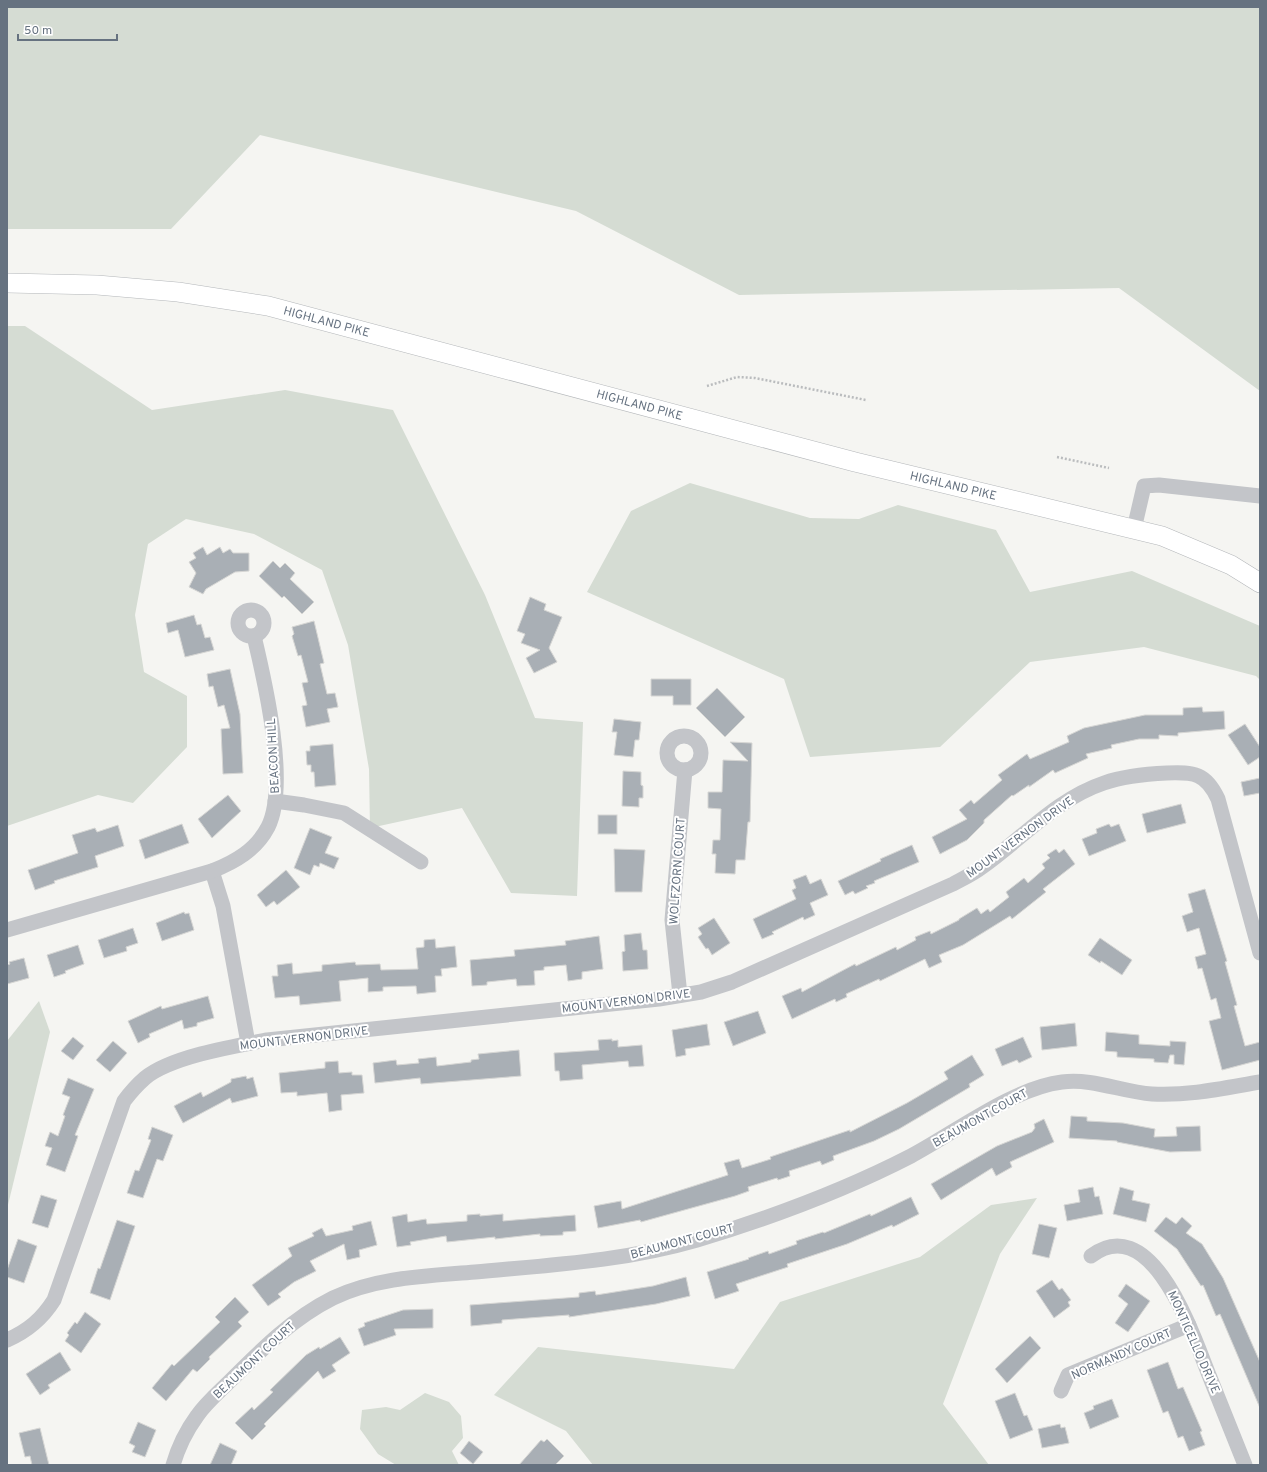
<svg xmlns="http://www.w3.org/2000/svg" width="1267" height="1472" font-family="Overpass,sans-serif">
	<style>
		.green { fill: #d5dcd3 }
		.building { fill: #a9afb5; stroke: #d6d6d4 }
		.lines { fill: none; stroke-linecap: round; stroke-linejoin: round }
		.major-casing { stroke: #b4b7ba; stroke-width: 20 }
		.path { stroke: #babcbe; stroke-width: 2.5; stroke-dasharray: 2 2; stroke-linecap: butt }
		.minor { stroke: #c3c5c9; stroke-width: 15 }
		.major { stroke: #fff; stroke-width: 19 }
		.labels { text-anchor: middle; stroke-width: 4; stroke-linejoin: round; paint-order: stroke }
		.street-label { font-size: 12px; fill: #667280; stroke: #fff }
	</style>
	<rect width="100%" height="100%" fill="#f5f5f2"/>
	<g class="green">
		<path d="M 7,7 L 1260,7 L 1260,391 L 1119,288 L 739,295 L 576,211 L 260,135 L 171,229 L 7,229 Z"/>
		<path d="M 7,326 L 25,326 L 152,410 L 285,390 L 393,410 L 485,595 L 535,718 L 583,722 L 577,896 L 511,893 L 462,808 L 370,828 L 369,769 L 348,645 L 322,570 L 254,534 L 186,519 L 148,544 L 135,615 L 144,672 L 187,696 L 187,747 L 133,803 L 98,795 L 7,826 Z"/>
		<path d="M 690,483 L 810,518 L 859,519 L 898,505 L 996,530 L 1030,592 L 1132,571 L 1260,626 L 1260,680 L 1256,676 L 1144,647 L 1030,662 L 940,747 L 810,757 L 784,679 L 587,592 L 631,511 Z"/>
		<path d="M 39,1001 L 50,1032 L 7,1209 L 7,1041 Z"/>
		<path d="M 1037,1198 L 1000,1254 L 943,1404 L 989,1465 L 593,1465 L 566,1431 L 494,1395 L 538,1347 L 734,1369 L 780,1302 L 920,1257 L 991,1205 Z"/>
		<path d="M 425,1393 L 449,1402 L 461,1416 L 463,1438 L 452,1451 L 459,1465 L 396,1465 L 378,1454 L 360,1429 L 362,1410 L 386,1407 L 400,1410 Z"/>
	</g>
	<g class="building">
		<path d="M 203,547 L 207,555 L 220,547 L 223,553 L 230,549 L 233,553 L 249,553 L 249,571 L 235,572 L 206,589 L 203,594 L 189,587 L 196,573 L 189,562 L 196,558 L 193,553 Z"/>
		<path d="M 273,561 L 280,568 L 285,563 L 295,573 L 290,579 L 314,602 L 302,614 L 284,596 L 282,598 L 259,576 Z"/>
		<path d="M 530,597 L 546,604 L 544,610 L 562,617 L 549,648 L 557,662 L 534,673 L 526,658 L 540,650 L 521,643 L 525,634 L 517,631 Z"/>
		<path d="M 194,615 L 197,625 L 201,624 L 205,638 L 210,637 L 214,650 L 185,657 L 178,630 L 168,633 L 166,623 Z"/>
		<path d="M 314,621 L 324,663 L 320,664 L 327,694 L 335,693 L 338,707 L 327,709 L 330,722 L 306,727 L 302,706 L 307,705 L 302,683 L 308,682 L 301,655 L 298,656 L 292,636 L 294,634 L 292,627 Z"/>
		<path d="M 230,669 L 240,714 L 243,773 L 223,774 L 221,729 L 230,728 L 224,705 L 218,707 L 213,686 L 209,687 L 207,674 Z"/>
		<path d="M 651,679 L 691,679 L 691,705 L 673,705 L 673,696 L 651,696 Z"/>
		<path d="M 717,688 L 745,717 L 725,737 L 696,708 Z"/>
		<path d="M 1202,707 L 1203,712 L 1224,711 L 1225,729 L 1178,733 L 1178,736 L 1159,735 L 1159,739 L 1139,739 L 1111,745 L 1112,748 L 1086,754 L 1088,758 L 1055,773 L 1053,770 L 1029,787 L 1029,785 L 1013,796 L 1012,795 L 984,820 L 984,823 L 967,840 L 940,854 L 932,837 L 967,819 L 959,810 L 971,800 L 974,804 L 1002,780 L 998,775 L 1027,754 L 1030,759 L 1069,742 L 1067,736 L 1084,728 L 1145,715 L 1183,715 L 1183,708 Z"/>
		<path d="M 614,719 L 641,722 L 639,740 L 635,740 L 633,757 L 614,755 L 617,732 L 612,732 Z"/>
		<path d="M 1245,724 L 1260,747 L 1260,757 L 1248,765 L 1228,735 Z"/>
		<path d="M 730,742 L 752,743 L 750,822 L 748,822 L 745,860 L 736,860 L 735,874 L 715,873 L 716,854 L 712,854 L 713,840 L 720,840 L 721,809 L 708,808 L 708,792 L 722,792 L 723,760 L 748,761 Z"/>
		<path d="M 333,744 L 336,785 L 315,787 L 314,772 L 311,772 L 311,765 L 307,765 L 306,751 L 310,751 L 310,746 Z"/>
		<path d="M 623,771 L 641,772 L 641,785 L 643,786 L 643,798 L 639,798 L 639,807 L 622,806 Z"/>
		<path d="M 1260,778 L 1260,793 L 1244,796 L 1241,782 Z"/>
		<path d="M 228,795 L 241,811 L 212,838 L 198,819 Z"/>
		<path d="M 1181,804 L 1186,823 L 1147,833 L 1142,814 Z"/>
		<rect x="598" y="815" width="19" height="19"/>
		<path d="M 182,824 L 189,843 L 145,859 L 139,840 Z"/>
		<path d="M 1109,824 L 1111,827 L 1119,824 L 1126,841 L 1089,856 L 1082,839 L 1097,833 L 1096,829 Z"/>
		<path d="M 118,825 L 124,846 L 95,856 L 98,867 L 54,881 L 55,883 L 35,890 L 28,870 L 78,853 L 72,835 L 95,828 L 97,832 Z"/>
		<path d="M 310,828 L 332,837 L 325,853 L 339,858 L 334,869 L 320,863 L 319,867 L 314,865 L 310,875 L 294,868 Z"/>
		<path d="M 912,845 L 919,862 L 874,881 L 875,883 L 866,886 L 868,888 L 855,894 L 853,891 L 845,895 L 838,881 L 881,861 L 880,859 Z"/>
		<path d="M 614,849 L 645,850 L 642,892 L 615,892 Z"/>
		<path d="M 1056,849 L 1059,853 L 1064,849 L 1075,864 L 1043,889 L 1046,892 L 1012,919 L 1010,916 L 963,945 L 939,955 L 942,962 L 929,968 L 925,959 L 880,981 L 879,979 L 846,994 L 847,997 L 836,1002 L 835,999 L 792,1019 L 782,996 L 801,988 L 802,992 L 855,964 L 856,966 L 896,947 L 897,950 L 916,940 L 915,937 L 930,931 L 931,934 L 959,920 L 959,919 L 977,908 L 981,914 L 988,909 L 990,912 L 1009,897 L 1006,892 L 1024,878 L 1028,883 L 1045,868 L 1042,864 L 1050,858 L 1047,855 Z"/>
		<path d="M 286,870 L 300,887 L 277,905 L 274,901 L 266,907 L 257,895 Z"/>
		<path d="M 806,875 L 810,884 L 821,879 L 828,895 L 810,903 L 815,915 L 804,920 L 803,917 L 772,932 L 774,934 L 762,939 L 753,919 L 796,899 L 792,890 L 796,888 L 793,880 Z"/>
		<path d="M 1205,889 L 1227,961 L 1225,962 L 1237,1005 L 1234,1006 L 1245,1046 L 1260,1042 L 1260,1060 L 1222,1070 L 1209,1021 L 1221,1018 L 1216,998 L 1211,1000 L 1202,968 L 1198,969 L 1195,957 L 1206,954 L 1199,928 L 1187,932 L 1182,916 L 1193,912 L 1188,894 Z"/>
		<path d="M 184,912 L 185,914 L 189,913 L 194,930 L 162,941 L 156,923 Z"/>
		<path d="M 714,918 L 730,943 L 712,955 L 708,948 L 706,949 L 698,937 L 702,934 L 698,928 Z"/>
		<path d="M 133,928 L 138,943 L 126,947 L 127,951 L 104,958 L 98,940 Z"/>
		<path d="M 641,933 L 643,950 L 647,950 L 648,969 L 623,971 L 622,952 L 625,951 L 624,935 Z"/>
		<path d="M 599,936 L 603,969 L 582,972 L 582,979 L 568,981 L 566,965 L 544,967 L 544,970 L 534,971 L 535,985 L 517,986 L 516,979 L 487,982 L 487,985 L 472,986 L 470,960 L 515,956 L 514,950 L 566,945 L 565,941 Z"/>
		<path d="M 1100,938 L 1132,960 L 1122,975 L 1101,961 L 1100,963 L 1088,955 Z"/>
		<path d="M 435,939 L 436,948 L 455,946 L 457,967 L 441,969 L 442,976 L 435,976 L 436,992 L 417,994 L 416,986 L 383,987 L 383,991 L 368,992 L 368,978 L 339,981 L 341,1001 L 300,1005 L 299,996 L 275,998 L 272,976 L 278,976 L 277,965 L 292,963 L 293,974 L 322,971 L 322,965 L 355,962 L 356,965 L 380,964 L 381,970 L 418,969 L 416,948 L 424,947 L 424,940 Z"/>
		<path d="M 78,945 L 84,964 L 65,971 L 66,973 L 54,977 L 47,955 Z"/>
		<path d="M 24,958 L 29,978 L 7,984 L 7,965 L 10,964 L 9,962 Z"/>
		<path d="M 208,996 L 214,1018 L 197,1023 L 197,1026 L 184,1029 L 182,1020 L 149,1034 L 150,1037 L 138,1043 L 128,1021 L 161,1006 L 162,1009 Z"/>
		<path d="M 758,1011 L 766,1033 L 733,1046 L 724,1022 Z"/>
		<path d="M 1075,1023 L 1077,1046 L 1042,1050 L 1040,1027 Z"/>
		<path d="M 707,1024 L 710,1045 L 685,1049 L 686,1055 L 676,1057 L 672,1030 Z"/>
		<path d="M 1106,1032 L 1139,1035 L 1139,1044 L 1170,1046 L 1170,1041 L 1186,1042 L 1184,1065 L 1174,1064 L 1174,1055 L 1170,1055 L 1168,1063 L 1154,1062 L 1154,1059 L 1117,1057 L 1117,1052 L 1105,1051 Z"/>
		<path d="M 73,1037 L 84,1046 L 73,1060 L 61,1051 Z"/>
		<path d="M 1023,1037 L 1032,1057 L 1019,1063 L 1017,1060 L 1002,1066 L 995,1049 Z"/>
		<path d="M 612,1039 L 612,1041 L 618,1040 L 618,1047 L 642,1045 L 644,1066 L 629,1067 L 628,1061 L 582,1065 L 583,1079 L 560,1081 L 559,1071 L 555,1071 L 554,1053 L 599,1050 L 598,1040 Z"/>
		<path d="M 113,1041 L 127,1053 L 110,1072 L 96,1060 Z"/>
		<path d="M 519,1050 L 521,1076 L 421,1084 L 420,1078 L 375,1083 L 373,1063 L 396,1060 L 397,1065 L 419,1063 L 418,1059 L 436,1057 L 437,1066 L 471,1062 L 471,1060 L 479,1059 L 478,1054 Z"/>
		<path d="M 972,1055 L 984,1075 L 969,1084 L 970,1087 L 899,1129 L 874,1141 L 833,1156 L 834,1160 L 822,1165 L 820,1161 L 789,1171 L 790,1176 L 778,1180 L 777,1178 L 748,1187 L 749,1191 L 735,1196 L 641,1222 L 640,1220 L 598,1228 L 594,1206 L 621,1201 L 622,1209 L 728,1175 L 724,1163 L 739,1159 L 742,1168 L 771,1159 L 770,1157 L 850,1130 L 850,1132 L 907,1103 L 948,1079 L 944,1072 Z"/>
		<path d="M 338,1061 L 339,1073 L 352,1072 L 352,1075 L 362,1075 L 364,1093 L 341,1095 L 342,1110 L 329,1112 L 327,1093 L 297,1096 L 297,1092 L 281,1093 L 279,1073 L 325,1068 L 325,1062 Z"/>
		<path d="M 246,1076 L 247,1079 L 253,1077 L 258,1096 L 232,1103 L 230,1098 L 183,1123 L 174,1106 L 201,1092 L 203,1097 L 231,1082 L 231,1079 Z"/>
		<path d="M 68,1078 L 94,1089 L 75,1135 L 78,1136 L 65,1172 L 46,1165 L 52,1148 L 45,1146 L 50,1132 L 58,1136 L 65,1116 L 63,1115 L 70,1097 L 62,1094 Z"/>
		<path d="M 1071,1116 L 1087,1117 L 1087,1121 L 1123,1123 L 1155,1129 L 1154,1137 L 1177,1136 L 1176,1127 L 1200,1126 L 1201,1151 L 1170,1152 L 1117,1142 L 1117,1141 L 1069,1138 Z"/>
		<path d="M 1044,1119 L 1054,1142 L 1010,1162 L 1012,1167 L 996,1176 L 992,1168 L 941,1200 L 931,1184 L 997,1146 L 1032,1132 L 1035,1128 L 1034,1124 Z"/>
		<path d="M 152,1127 L 173,1135 L 163,1161 L 157,1159 L 143,1198 L 127,1193 L 135,1170 L 139,1171 L 151,1140 L 148,1139 Z"/>
		<path d="M 1093,1187 L 1095,1197 L 1099,1196 L 1103,1214 L 1067,1221 L 1064,1205 L 1080,1202 L 1078,1190 Z"/>
		<path d="M 1120,1187 L 1134,1191 L 1132,1200 L 1150,1204 L 1146,1222 L 1113,1214 Z"/>
		<path d="M 41,1195 L 57,1200 L 48,1228 L 32,1223 Z"/>
		<path d="M 911,1197 L 919,1214 L 893,1227 L 892,1225 L 847,1244 L 787,1264 L 788,1267 L 736,1284 L 739,1291 L 715,1299 L 707,1272 L 749,1259 L 748,1258 L 768,1251 L 769,1254 L 797,1244 L 796,1241 L 823,1232 L 824,1233 L 870,1214 L 871,1216 Z"/>
		<path d="M 407,1214 L 408,1222 L 426,1219 L 427,1224 L 467,1221 L 467,1215 L 480,1214 L 480,1216 L 503,1214 L 503,1221 L 575,1215 L 576,1231 L 563,1232 L 563,1235 L 540,1236 L 540,1234 L 495,1239 L 495,1237 L 447,1242 L 446,1236 L 410,1242 L 411,1245 L 397,1247 L 392,1217 Z"/>
		<path d="M 1166,1217 L 1176,1224 L 1182,1217 L 1192,1226 L 1186,1233 L 1202,1244 L 1223,1278 L 1260,1362 L 1260,1408 L 1220,1314 L 1216,1316 L 1203,1285 L 1201,1286 L 1177,1249 L 1154,1231 Z"/>
		<path d="M 117,1220 L 135,1226 L 110,1300 L 90,1293 L 98,1268 L 100,1269 Z"/>
		<path d="M 371,1221 L 377,1245 L 359,1250 L 360,1257 L 347,1260 L 344,1244 L 310,1261 L 316,1271 L 294,1282 L 278,1294 L 281,1297 L 268,1306 L 252,1285 L 292,1256 L 288,1248 L 314,1236 L 312,1233 L 322,1228 L 326,1236 L 353,1230 L 352,1226 Z"/>
		<path d="M 1039,1224 L 1057,1228 L 1049,1258 L 1032,1254 Z"/>
		<path d="M 18,1239 L 37,1246 L 24,1283 L 7,1277 L 7,1270 Z"/>
		<path d="M 686,1277 L 690,1296 L 656,1304 L 569,1317 L 569,1315 L 502,1320 L 502,1323 L 471,1326 L 470,1305 L 579,1297 L 579,1293 L 595,1291 L 596,1295 L 653,1286 Z"/>
		<path d="M 1052,1280 L 1059,1290 L 1062,1288 L 1071,1300 L 1068,1302 L 1070,1306 L 1054,1318 L 1036,1291 Z"/>
		<path d="M 1126,1284 L 1150,1301 L 1128,1332 L 1115,1323 L 1128,1304 L 1118,1296 Z"/>
		<path d="M 235,1297 L 249,1312 L 238,1322 L 242,1326 L 209,1357 L 210,1359 L 197,1372 L 193,1369 L 166,1401 L 152,1388 L 172,1364 L 174,1366 L 220,1322 L 215,1317 Z"/>
		<path d="M 433,1309 L 433,1328 L 394,1329 L 396,1335 L 364,1346 L 358,1329 L 365,1326 L 364,1323 L 403,1310 Z"/>
		<path d="M 85,1312 L 101,1324 L 81,1353 L 65,1341 L 69,1335 L 67,1333 L 75,1322 L 77,1324 Z"/>
		<path d="M 1030,1336 L 1041,1348 L 1007,1383 L 995,1369 Z"/>
		<path d="M 340,1337 L 350,1353 L 332,1365 L 336,1371 L 323,1379 L 318,1371 L 275,1413 L 264,1424 L 266,1426 L 252,1440 L 235,1423 L 252,1407 L 254,1410 L 273,1392 L 270,1390 L 306,1355 L 319,1347 L 320,1349 Z"/>
		<path d="M 60,1352 L 71,1370 L 48,1385 L 50,1388 L 40,1395 L 26,1374 Z"/>
		<path d="M 1168,1362 L 1178,1389 L 1183,1387 L 1202,1431 L 1200,1432 L 1205,1445 L 1189,1451 L 1183,1436 L 1178,1438 L 1168,1411 L 1163,1413 L 1147,1370 Z"/>
		<path d="M 1015,1393 L 1024,1416 L 1027,1415 L 1033,1430 L 1010,1439 L 995,1401 Z"/>
		<path d="M 1112,1399 L 1119,1417 L 1090,1429 L 1084,1413 L 1094,1409 L 1093,1406 Z"/>
		<path d="M 138,1422 L 156,1430 L 145,1457 L 132,1452 L 135,1446 L 129,1443 Z"/>
		<path d="M 1060,1424 L 1061,1428 L 1065,1427 L 1069,1443 L 1042,1448 L 1038,1429 Z"/>
		<path d="M 40,1428 L 49,1465 L 32,1465 L 30,1456 L 25,1457 L 19,1433 Z"/>
		<path d="M 547,1439 L 564,1456 L 555,1465 L 519,1465 L 541,1440 L 544,1442 Z"/>
		<path d="M 469,1441 L 483,1452 L 473,1464 L 460,1453 Z"/>
		<path d="M 220,1443 L 237,1451 L 231,1465 L 210,1465 Z"/>
	</g>
	<g class="lines">
		<defs>
			<g id="major">
				<path id="s1" d="M 7,283 L 97,285 L 178,292 L 268,306 L 855,462 L 1162,536 L 1231,565 L 1260,583"/>
			</g>
		</defs>
		<use href="#major" class="major-casing"/>
		<g class="path">
			<path d="M 707,386 L 737,377 L 755,378 L 866,400"/>
			<path d="M 1057,457 L 1109,468"/>
		</g>
		<g class="minor">
			<path d="M 1134,529 L 1144,486 L 1159,485 L 1260,496"/>
			<circle cx="251" cy="623" r="13"/>
			<circle cx="684" cy="753" r="17"/>
			<path d="M 275,801 L 304,805 L 344,813 L 421,862"/>
			<path d="M 212,871 L 223,906 L 248,1043"/>
			<path d="M 7,930 L 212,871 C 235,862 256,850 268,827 C 289,785 265,682 254,636"/>
			<path d="M 680,995 L 672,920 L 685,770"/>
			<path d="M 1091,1256 C 1152,1210 1193,1335 1209,1375 C 1221,1405 1233,1435 1245,1465"/>
			<path d="M 7,1340 C 28,1331 42,1319 54,1300 L 124,1101 C 130,1093 137,1085 145,1078 C 170,1057 234,1046 267,1040 L 659,999 L 701,992 L 732,982 L 953,884 C 962,879 973,874 982,867 C 1022,839 1056,799 1104,783 C 1124,776 1145,774 1167,773 C 1194,772 1206,773 1218,799 L 1260,953"/>
			<path d="M 1061,1391 L 1068,1375 L 1189,1325"/>
			<path d="M 173,1465 C 178,1448 186,1431 197,1416 C 206,1403 219,1392 230,1381 C 262,1349 293,1318 333,1298 C 377,1277 428,1276 475,1272 C 550,1265 625,1261 697,1240 C 770,1218 843,1191 911,1156 C 956,1132 1013,1088 1062,1082 C 1093,1078 1122,1092 1152,1094 C 1189,1096 1224,1088 1260,1082"/>
		</g>
		<use href="#major" class="major"/>
	</g>
	<g class="labels">
		<g class="street-label">
			<text dy="4" stroke="none"><textPath href="#s1" startOffset="323">HIGHLAND PIKE</textPath></text>
			<text dy="4" stroke="none"><textPath href="#s1" startOffset="647">HIGHLAND PIKE</textPath></text>
			<text dy="4" stroke="none"><textPath href="#s1" startOffset="971">HIGHLAND PIKE</textPath></text>
			<text transform="translate(273 756) rotate(-93)" y="4">BEACON HILL</text>
			<text transform="translate(1020 837) rotate(-36)" y="4">MOUNT VERNON DRIVE</text>
			<text transform="translate(677 871) rotate(-86)" y="4">WOLFZORN COURT</text>
			<text transform="translate(626 1001) rotate(-7)" y="4">MOUNT VERNON DRIVE</text>
			<text transform="translate(304 1038) rotate(-7)" y="4">MOUNT VERNON DRIVE</text>
			<text transform="translate(980 1118) rotate(-29)" y="4">BEAUMONT COURT</text>
			<text transform="translate(682 1241) rotate(-15)" y="4">BEAUMONT COURT</text>
			<text transform="translate(1194 1342) rotate(66)" y="4">MONTICELLO DRIVE</text>
			<text transform="translate(1121 1354) rotate(-24)" y="4">NORMANDY COURT</text>
			<text transform="translate(254 1360) rotate(-43)" y="4">BEAUMONT COURT</text>
		</g>
	</g>
	<rect width="1267" height="1472" fill="none" stroke="#667280" stroke-width="16"/>
	<path d="M18 34v6h99v-6" fill="none" stroke="#667280" stroke-width="2"/>
	<text x="24" y="34" font-size="12" fill="#667280" stroke="#ffffff" stroke-width="3" paint-order="stroke">50 m</text>
</svg>
